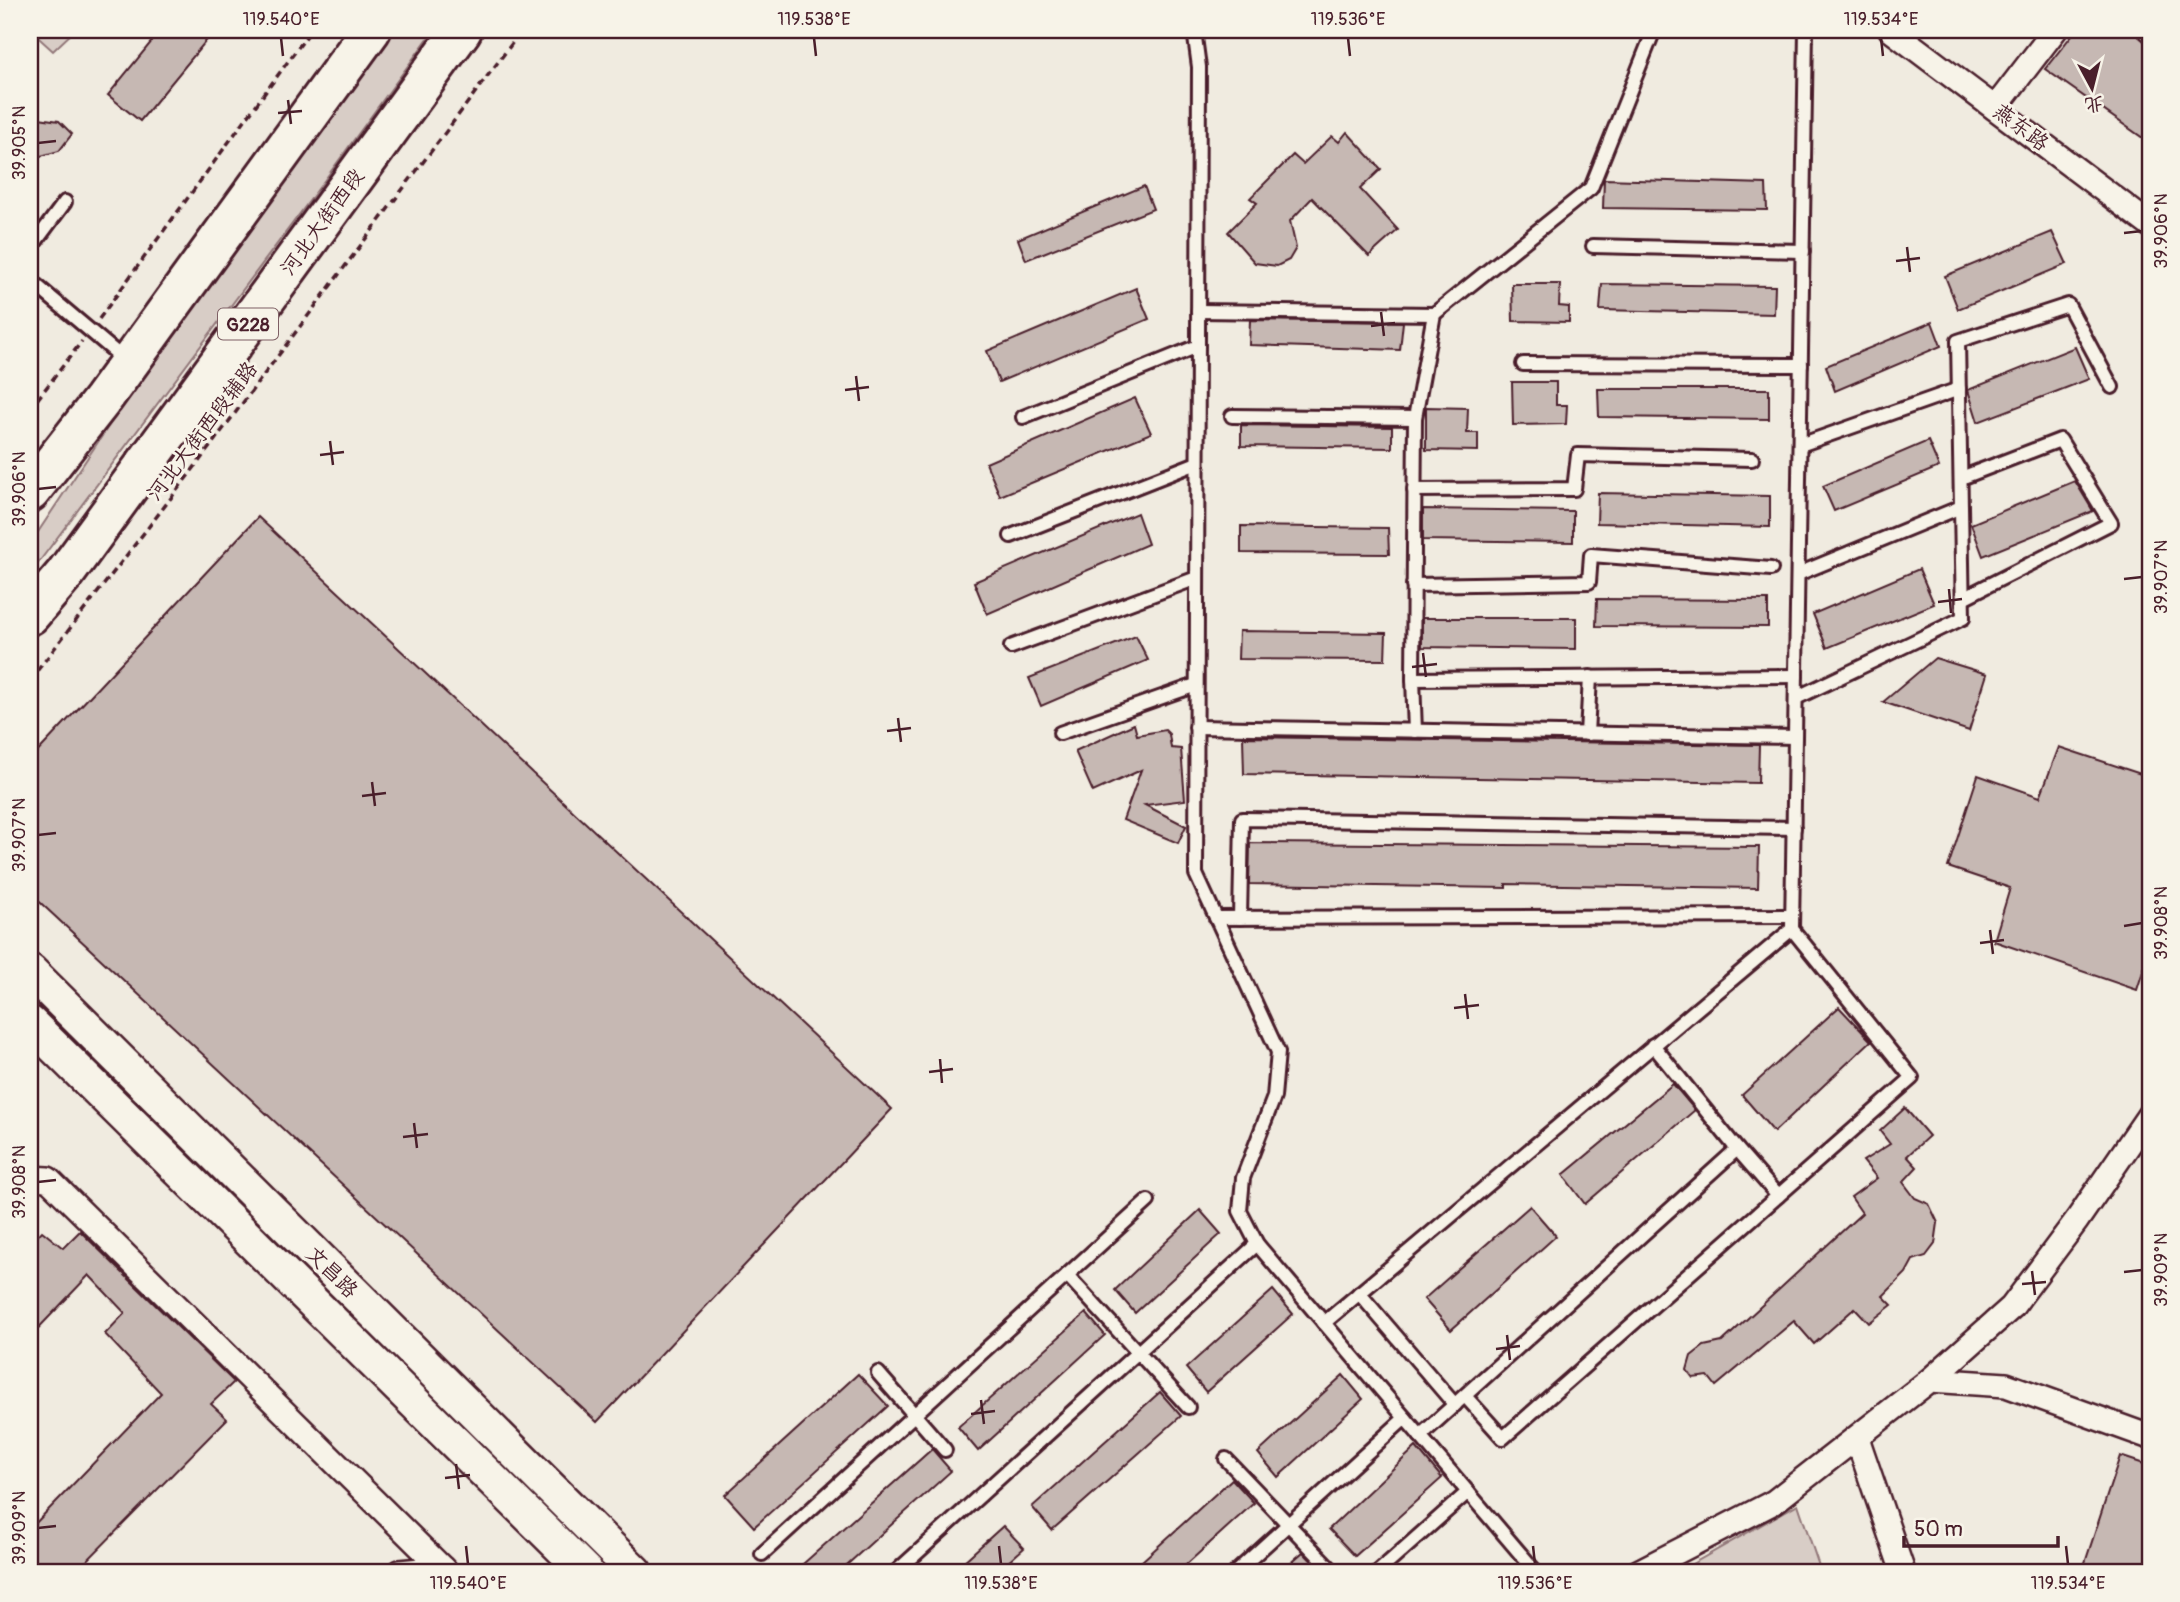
<svg xmlns="http://www.w3.org/2000/svg" width="2180" height="1602" font-family="Pangolin,'LXGW WenKai TC',sans-serif">
	<style>
		.green { fill: #d8cdc6; stroke: #917678; stroke-width: 2 }
		.building { fill: #c6b8b3; stroke: #4a1f2b; stroke-width: 2 }
		.lines { fill: none; stroke-linecap: round; stroke-linejoin: round }
		.lane-casing { stroke: #4a1f2b; stroke-width: 18 }
		.street-casing { stroke: #4a1f2b; stroke-width: 28 }
		.secondary-casing { stroke: #4a1f2b; stroke-width: 38 }
		.highway-casing { stroke: #4a1f2b; stroke-width: 44 }
		.path { stroke: #4a1f2b; stroke-width: 3.5; stroke-dasharray: 7 5; stroke-linecap: butt }
		.lane { stroke: #f7f3e8; stroke-width: 12 }
		.street { stroke: #f7f3e8; stroke-width: 23 }
		.secondary { stroke: #f7f3e8; stroke-width: 33 }
		.highway { stroke: #f7f3e8; stroke-width: 38 }
		.ticks { fill: none; stroke: #4a1f2b; stroke-width: 2.5 }
		.labels { text-anchor: middle; stroke-width: 6; stroke-linejoin: round; paint-order: stroke }
		.shield { fill: #f7f3e8; stroke: #7e5f64; stroke-width: 2 }
		.shield-label { font-size: 19px; font-weight: bold; fill: #4a1f2b }
		.street-label { font-size: 21px; fill: #4a1f2b; stroke: #f7f3e8 }
		.neatline { fill: none; stroke: #4a1f2b; stroke-width: 2.5 }
		.ticks-label { font-size: 18px; text-anchor: middle; fill: #4a1f2b }
	</style>
	<rect width="100%" height="100%" fill="#f0ebe0"/>
	<filter id="ink" filterUnits="userSpaceOnUse"><feTurbulence type="fractalNoise" baseFrequency=".0143" numOctaves="2"/><feDisplacementMap in="SourceGraphic" scale="14" xChannelSelector="R" yChannelSelector="G"/><feConvolveMatrix kernelMatrix="1 2 1 2 8 2 1 2 1" color-interpolation-filters="sRGB"/></filter>
	<g filter="url(#ink)">
		<g class="green">
			<path d="M 30,30 L 75,30 L 53,51 Z"/>
			<path d="M 395,30 L 434,30 L 310,200 L 30,574 L 30,544 L 116,415 Z"/>
			<path d="M 1798,1504 L 1821,1572 L 1678,1572 Z"/>
		</g>
		<g class="building">
			<path d="M 161,30 L 215,30 L 140,121 L 108,95 Z"/>
			<path d="M 2076,30 L 2131,30 L 2150,46 L 2150,143 L 2045,69 Z"/>
			<path d="M 39,118 L 59,121 L 72,134 L 59,151 L 30,159 L 30,128 Z"/>
			<path d="M 1347,132 L 1381,169 L 1360,189 L 1398,230 L 1369,256 L 1312,198 L 1290,221 L 1296,248 L 1289,260 L 1277,266 L 1255,263 L 1228,232 L 1257,203 L 1250,198 L 1293,155 L 1303,164 L 1332,136 L 1339,142 Z"/>
			<path d="M 1604,179 L 1766,184 L 1767,210 L 1603,208 Z"/>
			<path d="M 1144,186 L 1153,209 L 1026,260 L 1018,239 Z"/>
			<path d="M 2052,232 L 2067,264 L 1958,309 L 1945,276 Z"/>
			<path d="M 1512,284 L 1560,284 L 1559,306 L 1569,307 L 1569,322 L 1513,321 Z"/>
			<path d="M 1602,284 L 1775,286 L 1774,314 L 1600,310 Z"/>
			<path d="M 1136,288 L 1149,319 L 999,382 L 987,351 Z"/>
			<path d="M 1250,320 L 1403,322 L 1400,350 L 1249,345 Z"/>
			<path d="M 1932,322 L 1941,346 L 1835,391 L 1826,366 Z"/>
			<path d="M 2075,347 L 2089,379 L 1978,422 L 1968,390 Z"/>
			<path d="M 1512,382 L 1556,382 L 1556,405 L 1567,405 L 1566,424 L 1513,425 Z"/>
			<path d="M 1598,389 L 1769,389 L 1769,419 L 1599,417 Z"/>
			<path d="M 1135,398 L 1151,433 L 1000,496 L 986,463 Z"/>
			<path d="M 1426,407 L 1468,408 L 1467,433 L 1478,433 L 1478,451 L 1426,450 Z"/>
			<path d="M 1241,425 L 1392,427 L 1392,448 L 1241,446 Z"/>
			<path d="M 1928,441 L 1939,467 L 1834,511 L 1823,486 Z"/>
			<path d="M 2075,481 L 2093,511 L 1983,556 L 1971,524 Z"/>
			<path d="M 1598,493 L 1770,496 L 1770,527 L 1597,523 Z"/>
			<path d="M 1423,509 L 1573,511 L 1573,542 L 1423,540 Z"/>
			<path d="M 1137,513 L 1148,544 L 987,614 L 974,582 Z"/>
			<path d="M 258,517 L 892,1109 L 597,1422 L 30,893 L 30,760 Z"/>
			<path d="M 1241,526 L 1388,528 L 1389,554 L 1241,553 Z"/>
			<path d="M 1919,569 L 1934,604 L 1827,648 L 1813,614 Z"/>
			<path d="M 1597,599 L 1768,600 L 1768,627 L 1596,626 Z"/>
			<path d="M 1422,618 L 1576,618 L 1576,649 L 1422,647 Z"/>
			<path d="M 1239,631 L 1386,633 L 1385,660 L 1238,659 Z"/>
			<path d="M 1136,636 L 1148,660 L 1041,706 L 1029,678 Z"/>
			<path d="M 1935,658 L 1987,674 L 1969,731 L 1883,702 Z"/>
			<path d="M 1134,724 L 1137,735 L 1165,730 L 1169,734 L 1171,748 L 1181,749 L 1185,800 L 1145,805 L 1186,826 L 1178,843 L 1123,820 L 1141,770 L 1093,792 L 1075,751 Z"/>
			<path d="M 1243,737 L 1759,745 L 1758,783 L 1244,774 Z"/>
			<path d="M 2059,747 L 2150,777 L 2150,949 L 2137,990 L 1994,941 L 2010,888 L 1948,867 L 1978,775 L 2040,797 Z"/>
			<path d="M 1250,843 L 1759,847 L 1758,888 L 1506,884 L 1506,888 L 1249,884 Z"/>
			<path d="M 1839,1007 L 1871,1041 L 1774,1132 L 1742,1095 Z"/>
			<path d="M 1673,1084 L 1695,1110 L 1585,1204 L 1563,1175 Z"/>
			<path d="M 1905,1108 L 1929,1136 L 1907,1156 L 1917,1167 L 1903,1182 L 1915,1198 L 1929,1204 L 1938,1223 L 1935,1244 L 1926,1256 L 1913,1260 L 1906,1273 L 1883,1296 L 1892,1305 L 1869,1323 L 1855,1308 L 1814,1344 L 1794,1321 L 1716,1386 L 1708,1376 L 1693,1378 L 1687,1370 L 1691,1356 L 1704,1346 L 1722,1342 L 1862,1213 L 1851,1197 L 1877,1178 L 1863,1161 L 1890,1144 L 1880,1131 Z"/>
			<path d="M 1530,1206 L 1556,1236 L 1451,1330 L 1424,1299 Z"/>
			<path d="M 1200,1210 L 1221,1234 L 1135,1313 L 1115,1290 Z"/>
			<path d="M 42,1231 L 63,1248 L 80,1231 L 234,1382 L 211,1404 L 227,1419 L 76,1572 L 30,1572 L 30,1529 L 161,1393 L 105,1334 L 125,1313 L 89,1275 L 30,1337 L 30,1244 Z"/>
			<path d="M 1273,1290 L 1293,1314 L 1206,1392 L 1186,1368 Z"/>
			<path d="M 1086,1313 L 1105,1335 L 978,1451 L 958,1427 Z"/>
			<path d="M 858,1374 L 888,1406 L 754,1527 L 725,1495 Z"/>
			<path d="M 1343,1375 L 1363,1399 L 1278,1477 L 1258,1453 Z"/>
			<path d="M 1160,1392 L 1181,1416 L 1052,1530 L 1032,1507 Z"/>
			<path d="M 1416,1447 L 1442,1478 L 1355,1556 L 1329,1529 Z"/>
			<path d="M 932,1449 L 951,1471 L 839,1572 L 794,1572 Z"/>
			<path d="M 2120,1456 L 2150,1466 L 2150,1572 L 2082,1572 Z"/>
			<path d="M 1232,1479 L 1254,1503 L 1178,1572 L 1130,1572 Z"/>
			<path d="M 1003,1526 L 1024,1548 L 997,1572 L 952,1572 Z"/>
			<path d="M 1303,1552 L 1322,1572 L 1280,1572 Z"/>
		</g>
		<g class="lines">
			<defs>
				<g id="lane">
					<path d="M 1194,30 L 1199,67 L 1196,874 L 1278,1052 L 1274,1097 L 1243,1178 L 1240,1211 L 1257,1244 L 1536,1572"/>
					<path d="M 1593,246 L 1803,251"/>
					<path d="M 30,249 L 65,202"/>
					<path d="M 30,280 L 126,361"/>
					<path d="M 1198,311 L 1434,314 L 1591,188 L 1654,30"/>
					<path d="M 1523,364 L 1801,365"/>
					<path d="M 1232,416 L 1415,418 L 1434,314"/>
					<path d="M 1023,417 L 1198,346"/>
					<path d="M 1800,445 L 1959,389"/>
					<path d="M 1961,478 L 2060,440 L 2111,523 L 1963,598"/>
					<path d="M 1414,490 L 1574,489 L 1578,455 L 1752,459"/>
					<path d="M 1011,536 L 1197,463"/>
					<path d="M 1798,574 L 1961,507"/>
					<path d="M 1413,585 L 1589,582 L 1591,555 L 1771,569"/>
					<path d="M 1011,647 L 1197,578"/>
					<path d="M 1413,679 L 1415,418"/>
					<path d="M 1796,698 L 1963,618 L 1958,341 L 2068,305 L 2112,387"/>
					<path d="M 1196,727 L 1795,737"/>
					<path d="M 1415,731 L 1413,679 L 1796,676"/>
					<path d="M 1060,733 L 1196,685"/>
					<path d="M 1587,734 L 1590,677"/>
					<path d="M 1216,918 L 1792,916"/>
					<path d="M 1240,918 L 1242,819 L 1794,828"/>
					<path d="M 1792,929 L 1806,30"/>
					<path d="M 1653,1045 L 1737,1149"/>
					<path d="M 1067,1275 L 1188,1407"/>
					<path d="M 1359,1293 L 1455,1405"/>
					<path d="M 1324,1323 L 1792,929 L 1912,1078 L 1503,1438 L 1465,1396"/>
					<path d="M 878,1373 L 945,1450"/>
					<path d="M 1420,1436 L 1737,1149 L 1778,1196"/>
					<path d="M 1226,1459 L 1334,1572"/>
					<path d="M 762,1554 L 1148,1201"/>
					<path d="M 896,1572 L 1257,1244"/>
					<path d="M 1236,1572 L 1405,1418"/>
					<path d="M 1378,1572 L 1468,1492"/>
				</g>
				<g id="street">
					<path d="M 1891,30 L 2150,225"/>
					<path d="M 1995,108 L 2055,30"/>
					<path d="M 30,1178 L 48,1179 L 446,1572"/>
					<path d="M 1930,1380 L 2006,1385 L 2150,1437"/>
					<path d="M 1857,1438 L 1903,1572"/>
					<path d="M 400,1572 L 442,1568"/>
					<path d="M 1638,1572 L 1774,1502 L 1930,1380 L 2012,1307 L 2077,1220 L 2150,1114"/>
				</g>
				<g id="secondary">
					<path d="M 30,971 L 635,1572"/>
					<path d="M 30,1023 L 586,1572"/>
				</g>
				<g id="highway">
					<path d="M 30,492 L 103,399 L 371,30"/>
					<path d="M 30,615 L 65,574 L 462,30"/>
				</g>
			</defs>
			<use href="#lane" class="lane-casing"/>
			<use href="#street" class="street-casing"/>
			<use href="#secondary" class="secondary-casing"/>
			<use href="#highway" class="highway-casing"/>
			<g class="path">
				<path d="M 99,319 L 311,30"/>
				<path d="M 30,409 L 82,341"/>
				<path d="M 30,680 L 188,476 L 522,30"/>
			</g>
			<use href="#lane" class="lane"/>
			<use href="#street" class="street"/>
			<use href="#secondary" class="secondary"/>
			<use href="#highway" class="highway"/>
		</g>
	</g>
	<path class="ticks" d="M 281,38 L 283,56M 814,38 L 816,56M 1348,38 L 1350,56M 1881,38 L 1883,56M 288,100 L 291,124M 278,113 L 302,111M 38,143 L 56,141M 2124,233 L 2142,231M 1907,247 L 1910,272M 1896,261 L 1920,258M 1381,312 L 1384,336M 1371,326 L 1395,323M 856,376 L 859,401M 845,390 L 869,387M 330,441 L 333,465M 320,455 L 344,452M 38,489 L 56,487M 2124,579 L 2142,577M 1949,589 L 1951,613M 1938,602 L 1962,599M 1423,653 L 1426,677M 1412,667 L 1437,664M 898,718 L 901,742M 887,731 L 911,728M 372,782 L 375,806M 362,796 L 386,793M 38,835 L 56,833M 2124,926 L 2142,923M 1990,930 L 1993,954M 1980,943 L 2004,940M 1465,994 L 1468,1019M 1454,1008 L 1479,1005M 940,1059 L 942,1083M 929,1072 L 953,1069M 414,1123 L 417,1148M 403,1137 L 428,1134M 38,1182 L 56,1180M 2032,1271 L 2035,1295M 2124,1272 L 2142,1270M 2022,1284 L 2046,1282M 1507,1335 L 1510,1360M 1496,1349 L 1520,1346M 981,1400 L 984,1424M 971,1414 L 995,1411M 456,1464 L 459,1489M 445,1478 L 470,1475M 38,1528 L 56,1526M 466,1546 L 468,1564M 999,1546 L 1001,1564M 1533,1546 L 1535,1564M 2066,1546 L 2068,1564"/>
	<g class="labels">
		<rect class="shield" x="218" y="308.5" width="60" height="31" rx="5"/>
		<g class="shield-label">
			<text x="248" y="331">G228</text>
		</g>
		<g class="street-label">
			<text transform="translate(2021 127) rotate(37)" y="7">燕东路</text>
			<text transform="translate(322 222) rotate(-54)" y="7">河北大街西段</text>
			<text transform="translate(202 431) rotate(-53)" y="7">河北大街西段辅路</text>
			<text transform="translate(332 1272) rotate(45)" y="7">文昌路</text>
		</g>
	</g>
	<rect width="2180" height="1602" fill="none" stroke="#f7f3e8" stroke-width="77"/>
	<g transform="translate(2092 88) rotate(173)" stroke="#f7f3e8" stroke-width="5" paint-order="stroke">
	<path d="M0-5L12 26L0 18L-12 26Z" fill="#4a1f2b"/>
	<text y="-10" font-size="19" font-weight="bold" text-anchor="middle" fill="#4a1f2b">北</text>
	</g>
	<path d="M1904 1536v10h154v-10" fill="none" stroke="#4a1f2b" stroke-width="3.5"/>
	<text x="1914" y="1536" font-size="21" fill="#4a1f2b" stroke="#f7f3e8" stroke-width="5" paint-order="stroke">50 m</text>
	<rect x="38" y="38" width="2104" height="1526" class="neatline"/>
	<g class="ticks-label">
		<text x="281" y="25">119.540°E</text>
		<text x="814" y="25">119.538°E</text>
		<text x="1348" y="25">119.536°E</text>
		<text x="1881" y="25">119.534°E</text>
		<text transform="translate(19 143) rotate(-90)" y="6">39.905°N</text>
		<text transform="translate(2161 231) rotate(-90)" y="6">39.906°N</text>
		<text transform="translate(19 489) rotate(-90)" y="6">39.906°N</text>
		<text transform="translate(2161 577) rotate(-90)" y="6">39.907°N</text>
		<text transform="translate(19 835) rotate(-90)" y="6">39.907°N</text>
		<text transform="translate(2161 923) rotate(-90)" y="6">39.908°N</text>
		<text transform="translate(19 1182) rotate(-90)" y="6">39.908°N</text>
		<text transform="translate(2161 1270) rotate(-90)" y="6">39.909°N</text>
		<text transform="translate(19 1528) rotate(-90)" y="6">39.909°N</text>
		<text x="468" y="1589">119.540°E</text>
		<text x="1001" y="1589">119.538°E</text>
		<text x="1535" y="1589">119.536°E</text>
		<text x="2068" y="1589">119.534°E</text>
	</g>
</svg>
